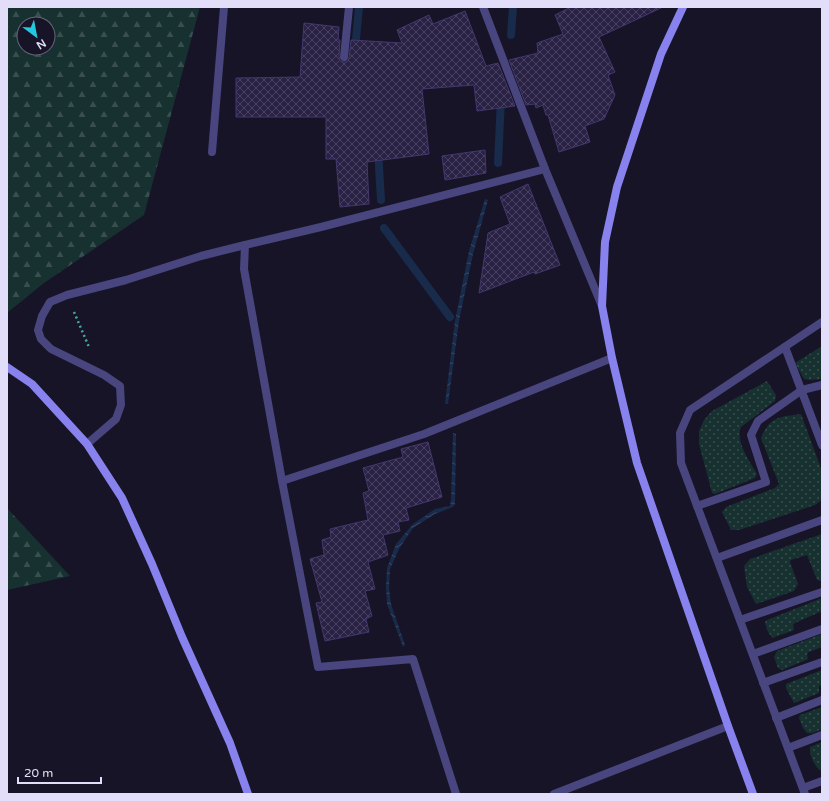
<svg xmlns="http://www.w3.org/2000/svg" width="829" height="801" font-family="'Varela Round',sans-serif">
	<style>
		.grass { fill: url(#grass-dots) }
		.forest { fill: url(#forest-firs); fill-rule: evenodd }
		.water { fill: url(#water-waves) }
		.lines { fill: none; stroke-linecap: round; stroke-linejoin: round }
		.stream { stroke: #182b4b; stroke-width: 8 }
		.building { fill: url(#building-cross-hatch); stroke: #44376e }
		.path { stroke: #41aba7; stroke-width: 2.5; stroke-dasharray: 2 3; stroke-linecap: butt }
		.lane { stroke: #49457f; stroke-width: 8 }
		.street { stroke: #49457f; stroke-width: 8 }
		.secondary { stroke: #8782ed; stroke-width: 8 }
	</style>
	<defs>
		<pattern id="grass-dots" width="8" height="8" patternUnits="userSpaceOnUse"><rect width="8" height="8" fill="#173030"/><path d="M2 2h.1M6 6h.1" fill="none" stroke="#384e4f" stroke-width="1.8" stroke-linecap="round"/></pattern>
		<pattern id="forest-firs" width="22" height="20" patternUnits="userSpaceOnUse"><rect width="22" height="20" fill="#173030"/><path d="M5 1l3.5 6h-7zM16 11l3.5 6h-7z" fill="#384e4f"/></pattern>
		<pattern id="water-waves" width="16" height="10" patternUnits="userSpaceOnUse"><rect width="16" height="10" fill="#182b4b"/><path d="M0 5q4-4 8 0t8 0" fill="none" stroke="#394966"/></pattern>
		<pattern id="building-cross-hatch" width="8" height="8" patternUnits="userSpaceOnUse"><rect width="8" height="8" fill="#2a2245"/><path d="M0 0l8 8M0 8l8-8" fill="none" stroke="#494261"/></pattern>
	</defs>
	<rect width="100%" height="100%" fill="#171427"/>
	<g class="grass">
		<path d="M 822,346 L 822,379 L 810,380 L 804,379 L 795,363 Z"/>
		<path d="M 767,381 L 776,395 L 775,401 L 741,427 C 735,442 750,462 757,474 L 755,478 L 715,494 L 712,493 L 699,444 L 699,431 L 704,420 L 712,411 Z"/>
		<path d="M 801,414 L 822,471 L 822,500 L 815,505 L 739,530 L 731,530 L 722,512 L 726,507 L 775,488 L 779,484 L 761,438 C 770,416 780,417 801,414 Z"/>
		<path d="M 822,534 L 822,581 L 820,581 L 817,580 L 807,555 L 791,560 L 790,562 L 798,584 L 794,591 L 756,604 L 747,587 L 744,566 L 750,559 Z"/>
		<path d="M 822,598 L 822,611 L 795,623 L 793,625 L 794,630 L 792,631 L 772,638 L 767,630 L 765,622 L 767,620 Z"/>
		<path d="M 822,634 L 822,647 L 809,652 L 807,654 L 808,659 L 782,670 L 778,668 L 774,657 L 777,651 Z"/>
		<path d="M 822,670 L 822,685 L 819,686 L 819,693 L 794,703 L 786,688 L 786,684 Z"/>
		<path d="M 822,707 L 822,729 L 813,733 L 807,733 L 803,728 L 799,718 L 800,715 Z"/>
		<path d="M 822,742 L 822,772 C 815,767 809,756 810,747 Z"/>
	</g>
	<g class="forest">
		<path d="M 7,7 L 200,7 L 144,215 L 44,283 L 7,313 ZM 24,24 L 48,24 L 48,48 L 24,48 Z"/>
		<path d="M 7,508 L 70,576 L 7,590 Z"/>
	</g>
	<g class="water">
		<path d="M 485,199 L 488,200 L 473,254 L 459,321 L 448,404 L 445,404 L 455,321 L 469,251 Z"/>
		<path d="M 453,433 L 456,434 L 455,504 L 453,507 L 435,514 L 413,528 L 399,549 L 390,569 L 389,588 L 391,604 L 405,645 L 403,647 L 387,604 L 386,588 L 387,568 L 396,544 L 413,524 L 435,509 L 450,506 L 451,500 Z"/>
	</g>
	<g class="lines">
		<g class="stream">
			<path d="M 511,35 L 513,7"/>
			<path d="M 355,50 L 359,7"/>
			<path d="M 378,150 L 381,200"/>
			<path d="M 498,163 L 501,99"/>
			<path d="M 384,228 L 450,317"/>
		</g>
	</g>
	<g class="building">
		<path d="M 571,7 L 663,7 L 599,37 L 615,72 L 608,75 L 615,95 L 604,119 L 585,126 L 590,142 L 559,152 L 548,115 L 546,115 L 543,105 L 536,108 L 535,104 L 526,105 L 509,60 L 538,53 L 537,43 L 563,34 L 555,15 Z"/>
		<path d="M 465,11 L 486,66 L 498,63 L 515,106 L 477,111 L 474,85 L 422,89 L 429,154 L 367,162 L 369,204 L 340,207 L 336,159 L 326,159 L 326,117 L 236,117 L 236,78 L 300,77 L 304,23 L 339,27 L 338,40 L 340,40 L 339,57 L 340,61 L 344,62 L 347,62 L 349,58 L 351,40 L 402,43 L 397,30 L 429,15 L 433,24 Z"/>
		<path d="M 485,150 L 486,173 L 445,180 L 442,156 Z"/>
		<path d="M 528,184 L 560,265 L 535,274 L 534,272 L 479,293 L 488,233 L 510,224 L 500,197 Z"/>
		<path d="M 428,442 L 442,497 L 406,508 L 409,520 L 398,522 L 400,531 L 383,535 L 388,555 L 368,562 L 375,589 L 365,591 L 372,616 L 366,619 L 369,632 L 325,641 L 316,603 L 322,602 L 310,559 L 324,555 L 322,540 L 331,537 L 330,529 L 368,520 L 363,493 L 369,491 L 363,468 L 403,457 L 401,449 Z"/>
	</g>
	<g class="lines">
		<path class="path" d="M 74,312 L 89,347"/>
		<g class="lane">
			<path d="M 344,57 L 349,7"/>
			<path d="M 212,152 L 224,7"/>
			<path d="M 785,347 L 822,445"/>
			<path d="M 697,506 L 766,482 L 751,435 L 758,421 L 802,390 L 822,385"/>
			<path d="M 717,558 L 822,520"/>
			<path d="M 740,620 L 822,592"/>
			<path d="M 753,654 L 822,629"/>
			<path d="M 763,683 L 822,662"/>
			<path d="M 776,718 L 822,700"/>
			<path d="M 788,748 L 822,735"/>
			<path d="M 803,788 L 822,781"/>
			<path d="M 805,794 L 681,463 L 680,433 L 690,410 L 822,322"/>
		</g>
		<g class="street">
			<path d="M 483,7 L 545,169 L 602,306"/>
			<path d="M 87,444 L 116,419 L 121,405 L 120,386 L 104,375 L 51,349 L 41,339 L 38,330 L 42,316 L 50,302 L 67,295 L 126,280 L 201,256 L 245,245"/>
			<path d="M 282,481 L 424,434 L 612,358"/>
			<path d="M 456,794 L 413,659 L 318,667 L 282,481 L 244,269 L 245,245 L 321,227 L 545,169"/>
			<path d="M 554,794 L 728,726"/>
		</g>
		<g class="secondary">
			<path d="M 683,7 L 661,54 L 617,187 L 605,242 L 602,306 L 612,358 L 637,463 L 728,726 L 753,794"/>
			<path d="M 7,367 L 32,384 L 87,444 L 122,498 L 152,564 L 182,637 L 230,743 L 248,794"/>
		</g>
	</g>
	<rect width="829" height="801" fill="none" stroke="#e2defa" stroke-width="16"/>
	<g transform="translate(36 36) rotate(148)"><circle r="19" fill="#171427" stroke="#68657b"/>
	<path d="M0-3L7 15L0 10L-7 15Z" fill="#24c9e0"/>
	<text y="-6" font-size="11" font-weight="bold" text-anchor="middle" fill="#e2defa">N</text>
	</g>
	<path d="M18 777v6h83v-6" fill="none" stroke="#e2defa" stroke-width="2"/>
	<text x="24" y="777" font-size="12" fill="#e2defa" stroke="#171427" stroke-width="3" paint-order="stroke">20 m</text>
</svg>
